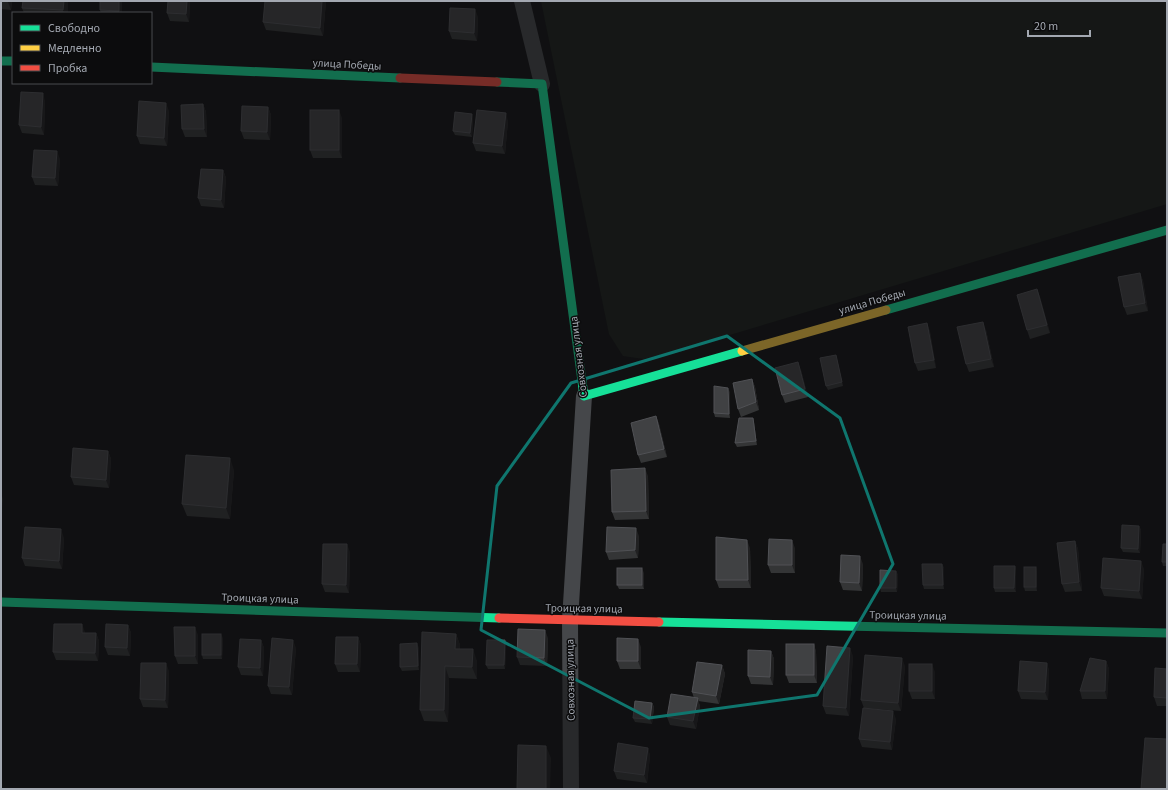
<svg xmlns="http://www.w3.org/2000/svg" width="1168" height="790" font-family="'Source Sans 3',sans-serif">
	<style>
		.green { fill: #1b211c }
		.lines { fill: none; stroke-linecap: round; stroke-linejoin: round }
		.street { stroke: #45474a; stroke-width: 16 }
		.fast { stroke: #16e098; stroke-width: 9 }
		.slow { stroke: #ffcf43; stroke-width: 9 }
		.jam { stroke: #f24e42; stroke-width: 9 }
		.wall { fill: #343536 }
		.shaded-wall { fill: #212122 }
		.building { fill: #404143; stroke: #505155 }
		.marked { fill: none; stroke: #0f766e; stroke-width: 3; stroke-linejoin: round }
		.labels { text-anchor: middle; stroke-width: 3; stroke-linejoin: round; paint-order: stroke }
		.street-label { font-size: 11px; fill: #a3a8b1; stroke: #0c0c0d }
	</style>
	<rect width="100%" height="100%" fill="#111112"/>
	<path class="green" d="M 541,1 L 1167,1 L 1167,204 L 686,348 L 644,359 L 623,356 L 609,334 Z"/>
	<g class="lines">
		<g class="street">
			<path d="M 522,1 L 542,84"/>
			<path d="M 571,789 L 570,620 L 584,396"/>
		</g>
		<g class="fast">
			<path d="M 1,61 L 13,61"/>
			<path d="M 151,67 L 400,78"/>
			<path d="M 497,82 L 542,84 L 584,396 L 742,351"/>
			<path d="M 886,310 L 1167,230"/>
			<path d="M 1,602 L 499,618"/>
			<path d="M 659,622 L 1167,633"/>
		</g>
		<path class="slow" d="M 742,351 L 886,310"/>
		<g class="jam">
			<path d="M 400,78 L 497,82"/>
			<path d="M 499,618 L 659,622"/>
		</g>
	</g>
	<g class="wall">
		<path d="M 1,1 L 12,1 L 11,10 L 1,9 Z"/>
		<path d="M 23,1 L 68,1 L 68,13 L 24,13 L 22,8 Z"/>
		<path d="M 100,1 L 122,1 L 122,13 L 101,13 L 100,10 Z"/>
		<path d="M 168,1 L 190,1 L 189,22 L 170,21 L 167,13 Z"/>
		<path d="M 326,1 L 323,36 L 266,30 L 263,22 Z"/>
		<path d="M 478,17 L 477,41 L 452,39 L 449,31 Z"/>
		<path d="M 45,101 L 44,135 L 22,133 L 19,125 Z"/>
		<path d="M 203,104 L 206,112 L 207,137 L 185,137 L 182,129 Z"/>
		<path d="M 268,107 L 271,115 L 270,140 L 244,139 L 241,131 Z"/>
		<path d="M 169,111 L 167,146 L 140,144 L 137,136 Z"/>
		<path d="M 342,118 L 342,158 L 313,158 L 310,150 Z"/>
		<path d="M 473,118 L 472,137 L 455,135 L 453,131 Z"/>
		<path d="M 508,121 L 505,154 L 476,151 L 473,143 Z"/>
		<path d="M 60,159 L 58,186 L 35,185 L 32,177 Z"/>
		<path d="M 223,170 L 226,178 L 224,208 L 201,206 L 198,198 Z"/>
		<path d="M 1140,273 L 1143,281 L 1148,311 L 1127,315 L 1124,307 Z"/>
		<path d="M 1037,289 L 1040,297 L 1050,333 L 1030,339 L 1027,330 Z"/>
		<path d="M 927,323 L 930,332 L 936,368 L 918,371 L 915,363 Z"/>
		<path d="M 986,330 L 994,367 L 969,372 L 966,364 Z"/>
		<path d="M 837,359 L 843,386 L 828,390 L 826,386 Z"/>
		<path d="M 801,370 L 808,397 L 785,403 L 782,395 Z"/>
		<path d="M 752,379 L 755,387 L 759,410 L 741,417 L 738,409 Z"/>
		<path d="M 730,392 L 730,418 L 715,417 L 714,413 Z"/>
		<path d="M 656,416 L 659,424 L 667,457 L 641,463 L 638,455 Z"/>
		<path d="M 753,418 L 754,422 L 757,445 L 737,447 L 735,443 Z"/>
		<path d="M 108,451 L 111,459 L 109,488 L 74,485 L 71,477 Z"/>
		<path d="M 234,470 L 230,519 L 187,516 L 182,504 Z"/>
		<path d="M 648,476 L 649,519 L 615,520 L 612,512 Z"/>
		<path d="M 1139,526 L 1141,530 L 1140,553 L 1123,552 L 1121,548 Z"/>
		<path d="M 639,536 L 638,558 L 609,560 L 606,552 Z"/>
		<path d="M 64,538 L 62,569 L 25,566 L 22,558 Z"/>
		<path d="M 1075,541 L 1078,549 L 1082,591 L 1065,592 L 1062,584 Z"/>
		<path d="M 1167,544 L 1167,566 L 1163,566 L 1162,562 Z"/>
		<path d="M 750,548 L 751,588 L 719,588 L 716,580 Z"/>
		<path d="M 795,548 L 795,573 L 771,573 L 768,565 Z"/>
		<path d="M 350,552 L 349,593 L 325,592 L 322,584 Z"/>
		<path d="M 863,564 L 862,591 L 843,590 L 840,582 Z"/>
		<path d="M 942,564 L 944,568 L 944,589 L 924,589 L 923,585 Z"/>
		<path d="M 1015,566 L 1016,570 L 1016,592 L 995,592 L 994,588 Z"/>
		<path d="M 1144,569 L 1142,599 L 1104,596 L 1101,588 Z"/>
		<path d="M 896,571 L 898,575 L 897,592 L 881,592 L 880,588 Z"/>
		<path d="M 1037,571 L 1037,591 L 1025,591 L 1024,587 Z"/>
		<path d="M 644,573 L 644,589 L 619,589 L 617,585 Z"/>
		<path d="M 128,625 L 131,633 L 130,656 L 108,655 L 105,647 Z"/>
		<path d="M 85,633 L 96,633 L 99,641 L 98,661 L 56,660 L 53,652 Z"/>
		<path d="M 456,634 L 460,645 L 460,649 L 477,661 L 477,679 L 449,678 L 448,722 L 424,721 L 420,710 Z"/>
		<path d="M 198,635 L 198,664 L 178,664 L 175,656 Z"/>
		<path d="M 358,637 L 361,645 L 360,672 L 338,672 L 335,664 Z"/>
		<path d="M 223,638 L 222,659 L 203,659 L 202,655 Z"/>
		<path d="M 548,638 L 547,666 L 520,665 L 517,657 Z"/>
		<path d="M 261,640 L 264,648 L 263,676 L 241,675 L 238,667 Z"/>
		<path d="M 505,640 L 506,644 L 505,669 L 488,669 L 486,665 Z"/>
		<path d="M 814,644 L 816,652 L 817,683 L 789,683 L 786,675 Z"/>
		<path d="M 641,647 L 641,669 L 620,669 L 617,661 Z"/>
		<path d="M 296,648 L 292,695 L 271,694 L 268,686 Z"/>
		<path d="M 419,648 L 419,670 L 402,671 L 400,667 Z"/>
		<path d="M 771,651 L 774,659 L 773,685 L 751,684 L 748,676 Z"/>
		<path d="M 853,656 L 849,716 L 826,714 L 823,706 Z"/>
		<path d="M 1106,661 L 1109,669 L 1107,699 L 1082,699 L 1080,691 Z"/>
		<path d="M 1047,663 L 1049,671 L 1048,700 L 1021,699 L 1018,691 Z"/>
		<path d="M 722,665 L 725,674 L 719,704 L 698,701 L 700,706 L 696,729 L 670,725 L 667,717 L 694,698 L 692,692 Z"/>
		<path d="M 905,666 L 901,711 L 864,708 L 861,700 Z"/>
		<path d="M 1167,669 L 1167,706 L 1157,706 L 1154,697 Z"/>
		<path d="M 169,671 L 168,708 L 143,707 L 140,699 Z"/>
		<path d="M 935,672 L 935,699 L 912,699 L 909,691 Z"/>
		<path d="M 652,703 L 654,707 L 652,724 L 635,722 L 633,718 Z"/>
		<path d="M 896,719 L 892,750 L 862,747 L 859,739 Z"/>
		<path d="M 648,748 L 650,756 L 647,783 L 617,779 L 614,771 Z"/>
	</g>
	<g class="shaded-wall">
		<path d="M 8,1 L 12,1 L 11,10 L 8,2 Z"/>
		<path d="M 64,1 L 68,1 L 68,13 L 64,13 L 63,10 Z"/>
		<path d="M 119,1 L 122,1 L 122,13 L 120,13 L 119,11 Z"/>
		<path d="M 187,1 L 190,1 L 189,22 L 186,14 Z"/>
		<path d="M 322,1 L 326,1 L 323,36 L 320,28 Z"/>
		<path d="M 475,9 L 478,17 L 477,41 L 474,33 Z"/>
		<path d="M 43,93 L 45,101 L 44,135 L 41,127 Z"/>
		<path d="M 166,103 L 169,111 L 167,146 L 164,138 Z"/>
		<path d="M 203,104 L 206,112 L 207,137 L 204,129 Z"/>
		<path d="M 268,107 L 271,115 L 270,140 L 267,132 Z"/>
		<path d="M 339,110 L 342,118 L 342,158 L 339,150 Z"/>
		<path d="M 506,113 L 508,121 L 505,154 L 502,146 Z"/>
		<path d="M 472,114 L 473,118 L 472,137 L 470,133 Z"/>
		<path d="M 57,151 L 60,159 L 58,186 L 55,178 Z"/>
		<path d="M 223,170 L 226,178 L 224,208 L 221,200 Z"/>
		<path d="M 1140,273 L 1143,281 L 1148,311 L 1145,303 Z"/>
		<path d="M 1037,289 L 1040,297 L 1050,333 L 1047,325 Z"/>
		<path d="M 983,322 L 986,330 L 994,367 L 991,359 Z"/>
		<path d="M 927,323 L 930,332 L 936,368 L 934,360 Z"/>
		<path d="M 798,362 L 801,370 L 808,397 L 805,389 Z"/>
		<path d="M 752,379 L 755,387 L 759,410 L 756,402 Z"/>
		<path d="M 728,388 L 730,392 L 730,418 L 729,414 Z"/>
		<path d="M 656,416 L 659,424 L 667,457 L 664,449 Z"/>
		<path d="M 753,418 L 754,422 L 757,445 L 756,441 Z"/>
		<path d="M 108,451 L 111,459 L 109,488 L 106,480 Z"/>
		<path d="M 230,458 L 234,470 L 230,519 L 226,508 Z"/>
		<path d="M 645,468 L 648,476 L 649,519 L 646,511 Z"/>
		<path d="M 1,493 L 3,499 L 1,526 Z"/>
		<path d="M 1139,526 L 1141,530 L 1140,553 L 1138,549 Z"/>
		<path d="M 636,528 L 639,536 L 638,558 L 635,550 Z"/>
		<path d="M 61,529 L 64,538 L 62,569 L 59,561 Z"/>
		<path d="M 747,540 L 750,548 L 751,588 L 748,580 Z"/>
		<path d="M 792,540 L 795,548 L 795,573 L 792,565 Z"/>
		<path d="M 1075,541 L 1078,549 L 1082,591 L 1079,582 Z"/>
		<path d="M 347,544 L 350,552 L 349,593 L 346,585 Z"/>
		<path d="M 860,556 L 863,564 L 862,591 L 859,583 Z"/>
		<path d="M 1141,561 L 1144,569 L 1142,599 L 1139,591 Z"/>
		<path d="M 942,564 L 944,568 L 944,589 L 943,585 Z"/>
		<path d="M 1015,566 L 1016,570 L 1016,592 L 1014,588 Z"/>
		<path d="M 1036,567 L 1037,571 L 1037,591 L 1036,587 Z"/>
		<path d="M 642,568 L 644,573 L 644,589 L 642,585 Z"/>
		<path d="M 896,571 L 898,575 L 897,592 L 896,588 Z"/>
		<path d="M 82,624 L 85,632 L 85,641 L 82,633 Z"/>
		<path d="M 128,625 L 131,633 L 130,656 L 127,648 Z"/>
		<path d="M 195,627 L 198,635 L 198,664 L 195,656 Z"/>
		<path d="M 545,630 L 548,638 L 547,666 L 544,658 Z"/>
		<path d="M 96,633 L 99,641 L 98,661 L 95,653 Z"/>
		<path d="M 221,634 L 223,638 L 222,659 L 221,655 Z"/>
		<path d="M 456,634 L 460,645 L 459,660 L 455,649 Z"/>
		<path d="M 358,637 L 361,645 L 360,672 L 357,664 Z"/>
		<path d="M 638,639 L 641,647 L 641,669 L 638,661 Z"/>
		<path d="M 261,640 L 264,648 L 263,676 L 260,668 Z"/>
		<path d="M 293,640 L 296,648 L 292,695 L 289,687 Z"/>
		<path d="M 505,640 L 506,644 L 505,669 L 504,665 Z"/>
		<path d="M 417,643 L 419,648 L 419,670 L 418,666 Z"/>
		<path d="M 814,644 L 816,652 L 817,683 L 814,675 Z"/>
		<path d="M 850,648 L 853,656 L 849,716 L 846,708 Z"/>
		<path d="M 473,649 L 477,661 L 477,679 L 472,667 Z"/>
		<path d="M 771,651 L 774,659 L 773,685 L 770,677 Z"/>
		<path d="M 902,658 L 905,666 L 901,711 L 898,703 Z"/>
		<path d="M 1106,661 L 1109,669 L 1107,699 L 1105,691 Z"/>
		<path d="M 166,663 L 169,671 L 168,708 L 165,700 Z"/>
		<path d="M 1047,663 L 1049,671 L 1048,700 L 1045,692 Z"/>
		<path d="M 932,664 L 935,672 L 935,699 L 932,691 Z"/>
		<path d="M 722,665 L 725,674 L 719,704 L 716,696 Z"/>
		<path d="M 445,666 L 449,678 L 448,722 L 444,710 Z"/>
		<path d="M 698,698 L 700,706 L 696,729 L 693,721 Z"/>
		<path d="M 652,703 L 654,707 L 652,724 L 650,719 Z"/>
		<path d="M 893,711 L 896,719 L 892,750 L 890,742 Z"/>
		<path d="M 546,746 L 551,758 L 550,789 L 546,789 Z"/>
		<path d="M 648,748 L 650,756 L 647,783 L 644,775 Z"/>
	</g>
	<g class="building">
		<path d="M 23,1 L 64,1 L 63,10 L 22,8 Z"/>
		<path d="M 100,1 L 119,1 L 119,11 L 100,10 Z"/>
		<path d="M 168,1 L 187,1 L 186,14 L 167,13 Z"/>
		<path d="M 265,1 L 322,1 L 320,28 L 263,22 Z"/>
		<path d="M 450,8 L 475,9 L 474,33 L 449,31 Z"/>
		<path d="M 21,92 L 43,93 L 41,127 L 19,125 Z"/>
		<path d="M 139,101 L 166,103 L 164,138 L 137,136 Z"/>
		<path d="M 203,104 L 204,129 L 182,129 L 181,105 Z"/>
		<path d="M 242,106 L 268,107 L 267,132 L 241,131 Z"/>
		<rect x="310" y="110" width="29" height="40"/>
		<path d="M 477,110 L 506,113 L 502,146 L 473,143 Z"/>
		<path d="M 455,112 L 472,114 L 470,133 L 453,131 Z"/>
		<path d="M 34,150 L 57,151 L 55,178 L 32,177 Z"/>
		<path d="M 201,169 L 223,170 L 221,200 L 198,198 Z"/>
		<path d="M 1140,273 L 1145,303 L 1124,307 L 1118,277 Z"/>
		<path d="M 1037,289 L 1047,325 L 1027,330 L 1017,295 Z"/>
		<path d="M 983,322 L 991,359 L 966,364 L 957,327 Z"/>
		<path d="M 927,323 L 934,360 L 915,363 L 908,327 Z"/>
		<path d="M 836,355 L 842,382 L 826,386 L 820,358 Z"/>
		<path d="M 798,362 L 805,389 L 782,395 L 775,368 Z"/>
		<path d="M 752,379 L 756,402 L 738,409 L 733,383 Z"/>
		<path d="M 714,386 L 728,388 L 729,414 L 714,413 Z"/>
		<path d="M 656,416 L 664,449 L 638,455 L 631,423 Z"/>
		<path d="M 739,418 L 753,418 L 756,441 L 735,443 Z"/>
		<path d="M 73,448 L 108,451 L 106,480 L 71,477 Z"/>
		<path d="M 186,455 L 230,458 L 226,508 L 182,504 Z"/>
		<path d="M 645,468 L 646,511 L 612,512 L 611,470 Z"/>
		<path d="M 1122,525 L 1139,526 L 1138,549 L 1121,548 Z"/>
		<path d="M 25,527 L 61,529 L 59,561 L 22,558 Z"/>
		<path d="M 607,527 L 636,528 L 635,550 L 606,552 Z"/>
		<path d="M 716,537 L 747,540 L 748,580 L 716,580 Z"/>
		<path d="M 769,539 L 792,540 L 792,565 L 768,565 Z"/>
		<path d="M 1075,541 L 1079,582 L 1062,584 L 1057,543 Z"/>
		<path d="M 323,544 L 347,544 L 346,585 L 322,584 Z"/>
		<path d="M 1163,544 L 1167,544 L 1167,562 L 1162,562 Z"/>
		<path d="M 841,555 L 860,556 L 859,583 L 840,582 Z"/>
		<path d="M 1103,558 L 1141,561 L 1139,591 L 1101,588 Z"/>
		<path d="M 922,564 L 942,564 L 943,585 L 923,585 Z"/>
		<path d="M 994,566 L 1015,566 L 1014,588 L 994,588 Z"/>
		<rect x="1024" y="567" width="12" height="20"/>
		<rect x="617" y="568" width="25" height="17"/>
		<path d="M 880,570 L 896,571 L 896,588 L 880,588 Z"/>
		<path d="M 54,624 L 82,624 L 82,633 L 96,633 L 95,653 L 53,652 Z"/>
		<path d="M 106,624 L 128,625 L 127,648 L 105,647 Z"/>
		<path d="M 174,627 L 195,627 L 195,656 L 175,656 Z"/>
		<path d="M 518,629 L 545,630 L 544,658 L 517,657 Z"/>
		<path d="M 422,632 L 456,634 L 455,649 L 473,649 L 472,667 L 445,666 L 444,710 L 420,710 Z"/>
		<rect x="202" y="634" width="19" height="21"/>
		<path d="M 336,637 L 358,637 L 357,664 L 335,664 Z"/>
		<path d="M 272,638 L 293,640 L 289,687 L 268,686 Z"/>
		<path d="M 617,638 L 638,639 L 638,661 L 617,661 Z"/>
		<path d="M 240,639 L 261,640 L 260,668 L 238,667 Z"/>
		<path d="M 487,640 L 505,640 L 504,665 L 486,665 Z"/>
		<path d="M 417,643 L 418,666 L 400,667 L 400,644 Z"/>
		<rect x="786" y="644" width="28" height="31"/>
		<path d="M 827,646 L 850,648 L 846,708 L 823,706 Z"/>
		<path d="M 748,650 L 771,651 L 770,677 L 748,676 Z"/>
		<path d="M 865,655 L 902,658 L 898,703 L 861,700 Z"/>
		<path d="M 1090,658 L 1106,661 L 1105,691 L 1080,691 Z"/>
		<path d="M 1020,661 L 1047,663 L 1045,692 L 1018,691 Z"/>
		<path d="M 697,662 L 722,665 L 716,696 L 692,692 Z"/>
		<path d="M 141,663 L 166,663 L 165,700 L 140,699 Z"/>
		<rect x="909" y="664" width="23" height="27"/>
		<path d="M 1155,668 L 1167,669 L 1167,698 L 1154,697 Z"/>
		<path d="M 671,694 L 698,698 L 693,721 L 667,717 Z"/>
		<path d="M 635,701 L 652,703 L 650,719 L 633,718 Z"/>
		<path d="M 863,708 L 893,711 L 890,742 L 859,739 Z"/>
		<path d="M 1145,738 L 1167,739 L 1167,789 L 1141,789 Z"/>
		<path d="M 618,743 L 648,748 L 644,775 L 614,771 Z"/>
		<path d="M 518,745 L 546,746 L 546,789 L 517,789 Z"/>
	</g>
	<path d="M0 0H1168V790H0ZM 727,336 L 840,418 L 893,564 L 817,695 L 649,718 L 481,630 L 497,486 L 571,383 Z" fill="#111112" fill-opacity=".55" fill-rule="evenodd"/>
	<path class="marked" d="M 727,336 L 840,418 L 893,564 L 817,695 L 649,718 L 481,630 L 497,486 L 571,383 Z"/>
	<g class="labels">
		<g class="street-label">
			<text transform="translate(347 64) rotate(3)" y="4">улица Победы</text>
			<text transform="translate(872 301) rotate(-16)" y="4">улица Победы</text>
			<text transform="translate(578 357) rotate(-97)" y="4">Совхозная улица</text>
			<text transform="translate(260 598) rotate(2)" y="4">Троицкая улица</text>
			<text transform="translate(584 608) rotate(1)" y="4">Троицкая улица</text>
			<text transform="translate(908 615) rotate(1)" y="4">Троицкая улица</text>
			<text transform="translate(570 680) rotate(-91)" y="4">Совхозная улица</text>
		</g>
	</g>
	<rect width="1168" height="790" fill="none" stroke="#a3a8b1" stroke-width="4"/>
	<rect x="12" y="12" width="140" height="72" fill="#0c0c0d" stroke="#484a4f"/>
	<rect x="20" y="25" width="20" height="6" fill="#16e098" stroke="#484a4f"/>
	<text x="48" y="32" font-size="12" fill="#a3a8b1">Свободно</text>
	<rect x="20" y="45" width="20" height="6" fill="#ffcf43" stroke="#484a4f"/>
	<text x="48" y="52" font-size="12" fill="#a3a8b1">Медленно</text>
	<rect x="20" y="65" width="20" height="6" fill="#f24e42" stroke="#484a4f"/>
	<text x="48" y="72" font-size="12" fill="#a3a8b1">Пробка</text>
	<path d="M1028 30v6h62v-6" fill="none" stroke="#a3a8b1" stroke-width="2"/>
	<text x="1034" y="30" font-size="12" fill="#a3a8b1" stroke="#0c0c0d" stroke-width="3" paint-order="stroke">20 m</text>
</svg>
